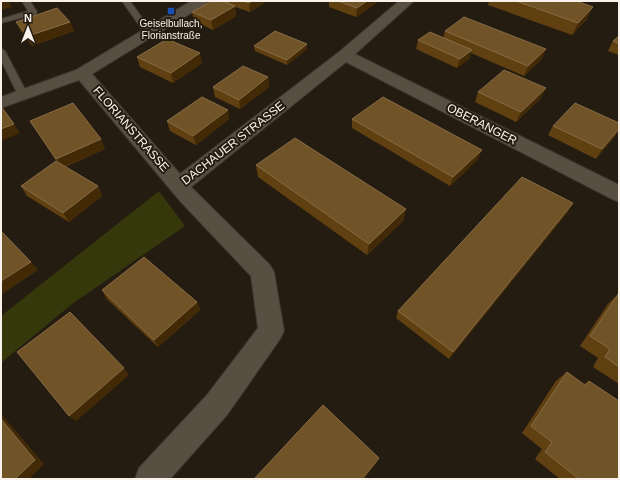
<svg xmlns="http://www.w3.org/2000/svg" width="620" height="480" font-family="Arial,sans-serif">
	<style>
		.green { fill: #34380b }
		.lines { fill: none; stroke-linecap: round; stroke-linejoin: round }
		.service-casing { stroke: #3d3530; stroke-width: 2 }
		.minor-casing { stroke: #3d3530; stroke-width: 2 }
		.service { fill: #594e42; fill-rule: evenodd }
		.minor { fill: #594e42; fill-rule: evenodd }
		.wall { fill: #604010 }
		.shaded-wall { fill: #422a07 }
		.building { fill: #715328; stroke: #866c46 }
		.transit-dot { fill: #1a4fb4; stroke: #251c11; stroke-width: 1.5 }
		.labels { text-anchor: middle; stroke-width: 4; stroke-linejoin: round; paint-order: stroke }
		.far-poi-label { font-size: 10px; fill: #f9f2eb; stroke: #251c11 }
		.street-label { font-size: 12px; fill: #f9f2eb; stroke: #251c11 }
	</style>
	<rect width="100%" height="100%" fill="#251c11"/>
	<path class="green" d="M 159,191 L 185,226 L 72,304 L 1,363 L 1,316 Z"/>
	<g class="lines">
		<defs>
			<g id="service">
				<path d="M 22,1 L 30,1 L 37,12 L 36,14 L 1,23 L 1,19 L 28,11 Z"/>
				<path d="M 122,1 L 130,1 L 153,33 L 152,35 L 146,35 Z"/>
				<path d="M 1,48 L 5,51 L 28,95 L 26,97 L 20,97 L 18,95 L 1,60 Z"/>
			</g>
			<path id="minor" d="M 191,1 L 208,1 L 206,4 L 92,74 L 180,174 L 339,52 L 399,1 L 414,1 L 355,54 L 619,185 L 619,202 L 612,199 L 346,62 L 191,187 L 270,265 L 274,272 L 284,331 L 280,339 L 227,415 L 170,479 L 135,479 L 139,468 L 207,395 L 258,328 L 251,276 L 180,201 L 79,80 L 1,108 L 1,97 L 76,70 Z"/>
		</defs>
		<use href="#service" class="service-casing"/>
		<use href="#minor" class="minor-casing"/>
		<use href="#service" class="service"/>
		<use href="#minor" class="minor"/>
	</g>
	<g class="wall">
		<path d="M 212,1 L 267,1 L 250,12 L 235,7 L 236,16 L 213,30 L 194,21 L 192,12 Z"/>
		<path d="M 329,1 L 379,1 L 356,17 L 329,7 Z"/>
		<path d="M 489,1 L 576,1 L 587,19 L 572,35 L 488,5 Z"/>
		<path d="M 16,22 L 70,22 L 74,31 L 32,46 L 21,31 Z"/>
		<path d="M 445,31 L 542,59 L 524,76 L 471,53 L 469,59 L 457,68 L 416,49 L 418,40 L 443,38 Z"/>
		<path d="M 619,36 L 619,55 L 608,51 L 613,41 Z"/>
		<path d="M 307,44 L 307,49 L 287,65 L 255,51 L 254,46 Z"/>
		<path d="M 137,57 L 202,63 L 173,83 L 140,67 Z"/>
		<path d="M 268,77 L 269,87 L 240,109 L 215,97 L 213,87 Z"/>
		<path d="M 478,92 L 541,98 L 516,122 L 475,102 Z"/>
		<path d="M 229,119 L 196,145 L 170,131 L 167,121 Z"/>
		<path d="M 352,119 L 478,159 L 450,186 L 352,128 Z"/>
		<path d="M 30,121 L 105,149 L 65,167 L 98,186 L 102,196 L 69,222 L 27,196 L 21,186 L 57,162 L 36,130 Z"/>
		<path d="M 553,126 L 616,135 L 596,159 L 548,135 Z"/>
		<path d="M 256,165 L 406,209 L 403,221 L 367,255 L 258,177 Z"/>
		<path d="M 573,203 L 567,213 L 449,359 L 396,318 L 398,311 Z"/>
		<path d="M 102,290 L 197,302 L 200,310 L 158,347 L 107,299 Z"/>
		<path d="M 619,293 L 619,384 L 593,367 L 598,358 L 580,346 L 608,304 Z"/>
		<path d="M 567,372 L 584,384 L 589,381 L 619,479 L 560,479 L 535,459 L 542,449 L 522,433 L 556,381 Z"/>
	</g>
	<g class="shaded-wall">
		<path d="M 1,1 L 8,1 L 12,7 L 1,10 Z"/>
		<path d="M 252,1 L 267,1 L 250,12 L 249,3 Z"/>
		<path d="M 367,1 L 379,1 L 356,17 L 357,8 Z"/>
		<path d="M 235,6 L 236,16 L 213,30 L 211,20 Z"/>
		<path d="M 593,7 L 587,19 L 572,35 L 578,23 Z"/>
		<path d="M 70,22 L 74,31 L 32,46 L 28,36 Z"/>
		<path d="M 307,44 L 307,49 L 287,65 L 287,60 Z"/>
		<path d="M 546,49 L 542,59 L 524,76 L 528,66 Z"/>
		<path d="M 472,50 L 469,59 L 457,68 L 460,59 Z"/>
		<path d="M 200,53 L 202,63 L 173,83 L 171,73 Z"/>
		<path d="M 268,77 L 269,87 L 240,109 L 239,100 Z"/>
		<path d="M 546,88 L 541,98 L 516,122 L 521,112 Z"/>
		<path d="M 228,110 L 229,119 L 196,145 L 193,136 Z"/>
		<path d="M 14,124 L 20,133 L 1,141 L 1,129 Z"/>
		<path d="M 619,129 L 619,130 L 616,135 L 596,159 L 602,149 Z"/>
		<path d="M 101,139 L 105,149 L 61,168 L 56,159 Z"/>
		<path d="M 482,150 L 478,159 L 450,186 L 453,177 Z"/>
		<path d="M 98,186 L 102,196 L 69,222 L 63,213 Z"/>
		<path d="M 573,203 L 567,213 L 449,359 L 453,352 Z"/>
		<path d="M 406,209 L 403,221 L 367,255 L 369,244 Z"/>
		<path d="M 31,262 L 38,270 L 1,295 L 1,281 Z"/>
		<path d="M 197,302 L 200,310 L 158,347 L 154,340 Z"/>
		<path d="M 124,368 L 129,375 L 76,421 L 69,416 Z"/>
		<path d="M 1,414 L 44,464 L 29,479 L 15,479 L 1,419 Z"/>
		<path d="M 379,458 L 376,464 L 364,479 L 362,479 Z"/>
	</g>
	<g class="building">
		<path d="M 212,1 L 223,1 L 235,6 L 211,20 L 192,12 Z"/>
		<path d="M 244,1 L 252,1 L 249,3 Z"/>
		<path d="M 338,1 L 367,1 L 357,8 Z"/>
		<path d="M 516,1 L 576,1 L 593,7 L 578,23 Z"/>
		<path d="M 57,8 L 70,22 L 28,36 L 16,22 Z"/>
		<path d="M 464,17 L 546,49 L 528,66 L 445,31 Z"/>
		<path d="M 275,31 L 307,44 L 287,60 L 254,46 Z"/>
		<path d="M 430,32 L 472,50 L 460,59 L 418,40 Z"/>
		<path d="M 619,36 L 619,44 L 613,41 Z"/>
		<path d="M 167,39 L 200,53 L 171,73 L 137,57 Z"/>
		<path d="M 243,66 L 268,77 L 239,100 L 213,87 Z"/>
		<path d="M 504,70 L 546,88 L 521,112 L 478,92 Z"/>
		<path d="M 202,97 L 228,110 L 193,136 L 167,121 Z"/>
		<path d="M 383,97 L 482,150 L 453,177 L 352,119 Z"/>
		<path d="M 73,103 L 101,139 L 56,159 L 30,121 Z"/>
		<path d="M 575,103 L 619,123 L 619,129 L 602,149 L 553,126 Z"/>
		<path d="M 1,106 L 14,124 L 1,129 Z"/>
		<path d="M 295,138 L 406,209 L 369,244 L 256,165 Z"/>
		<path d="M 56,161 L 98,186 L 63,213 L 21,186 Z"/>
		<path d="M 522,177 L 573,203 L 453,352 L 398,311 Z"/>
		<path d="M 1,231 L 31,262 L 1,281 Z"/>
		<path d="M 144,257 L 197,302 L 154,340 L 102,290 Z"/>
		<path d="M 619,293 L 619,367 L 605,357 L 610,349 L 590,336 Z"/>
		<path d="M 70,312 L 124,368 L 69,416 L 17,352 Z"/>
		<path d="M 567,372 L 586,386 L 589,381 L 619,401 L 619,479 L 579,479 L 545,452 L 552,442 L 531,426 Z"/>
		<path d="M 323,405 L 379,458 L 362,479 L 254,479 Z"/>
		<path d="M 1,419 L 35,460 L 15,479 L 1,479 Z"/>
	</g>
	<rect class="transit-dot" x="167" y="7" width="8" height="8" rx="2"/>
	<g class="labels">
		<g class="far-poi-label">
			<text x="171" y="27">Geiselbullach,<tspan x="171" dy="12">Florianstraße</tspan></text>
		</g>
		<g class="street-label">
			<text transform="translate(482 124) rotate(27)" y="4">OBERANGER</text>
			<text transform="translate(131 129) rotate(49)" y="4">FLORIANSTRASSE</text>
			<text transform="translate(233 143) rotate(-38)" y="4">DACHAUER STRASSE</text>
		</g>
	</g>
	<rect width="620" height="480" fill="none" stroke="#f9f2eb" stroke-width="4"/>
	<g transform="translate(28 28)" stroke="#251c11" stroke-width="3" paint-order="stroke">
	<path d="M0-3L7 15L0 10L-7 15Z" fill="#f9f2eb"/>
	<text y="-6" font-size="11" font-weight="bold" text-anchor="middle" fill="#f9f2eb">N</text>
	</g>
</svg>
